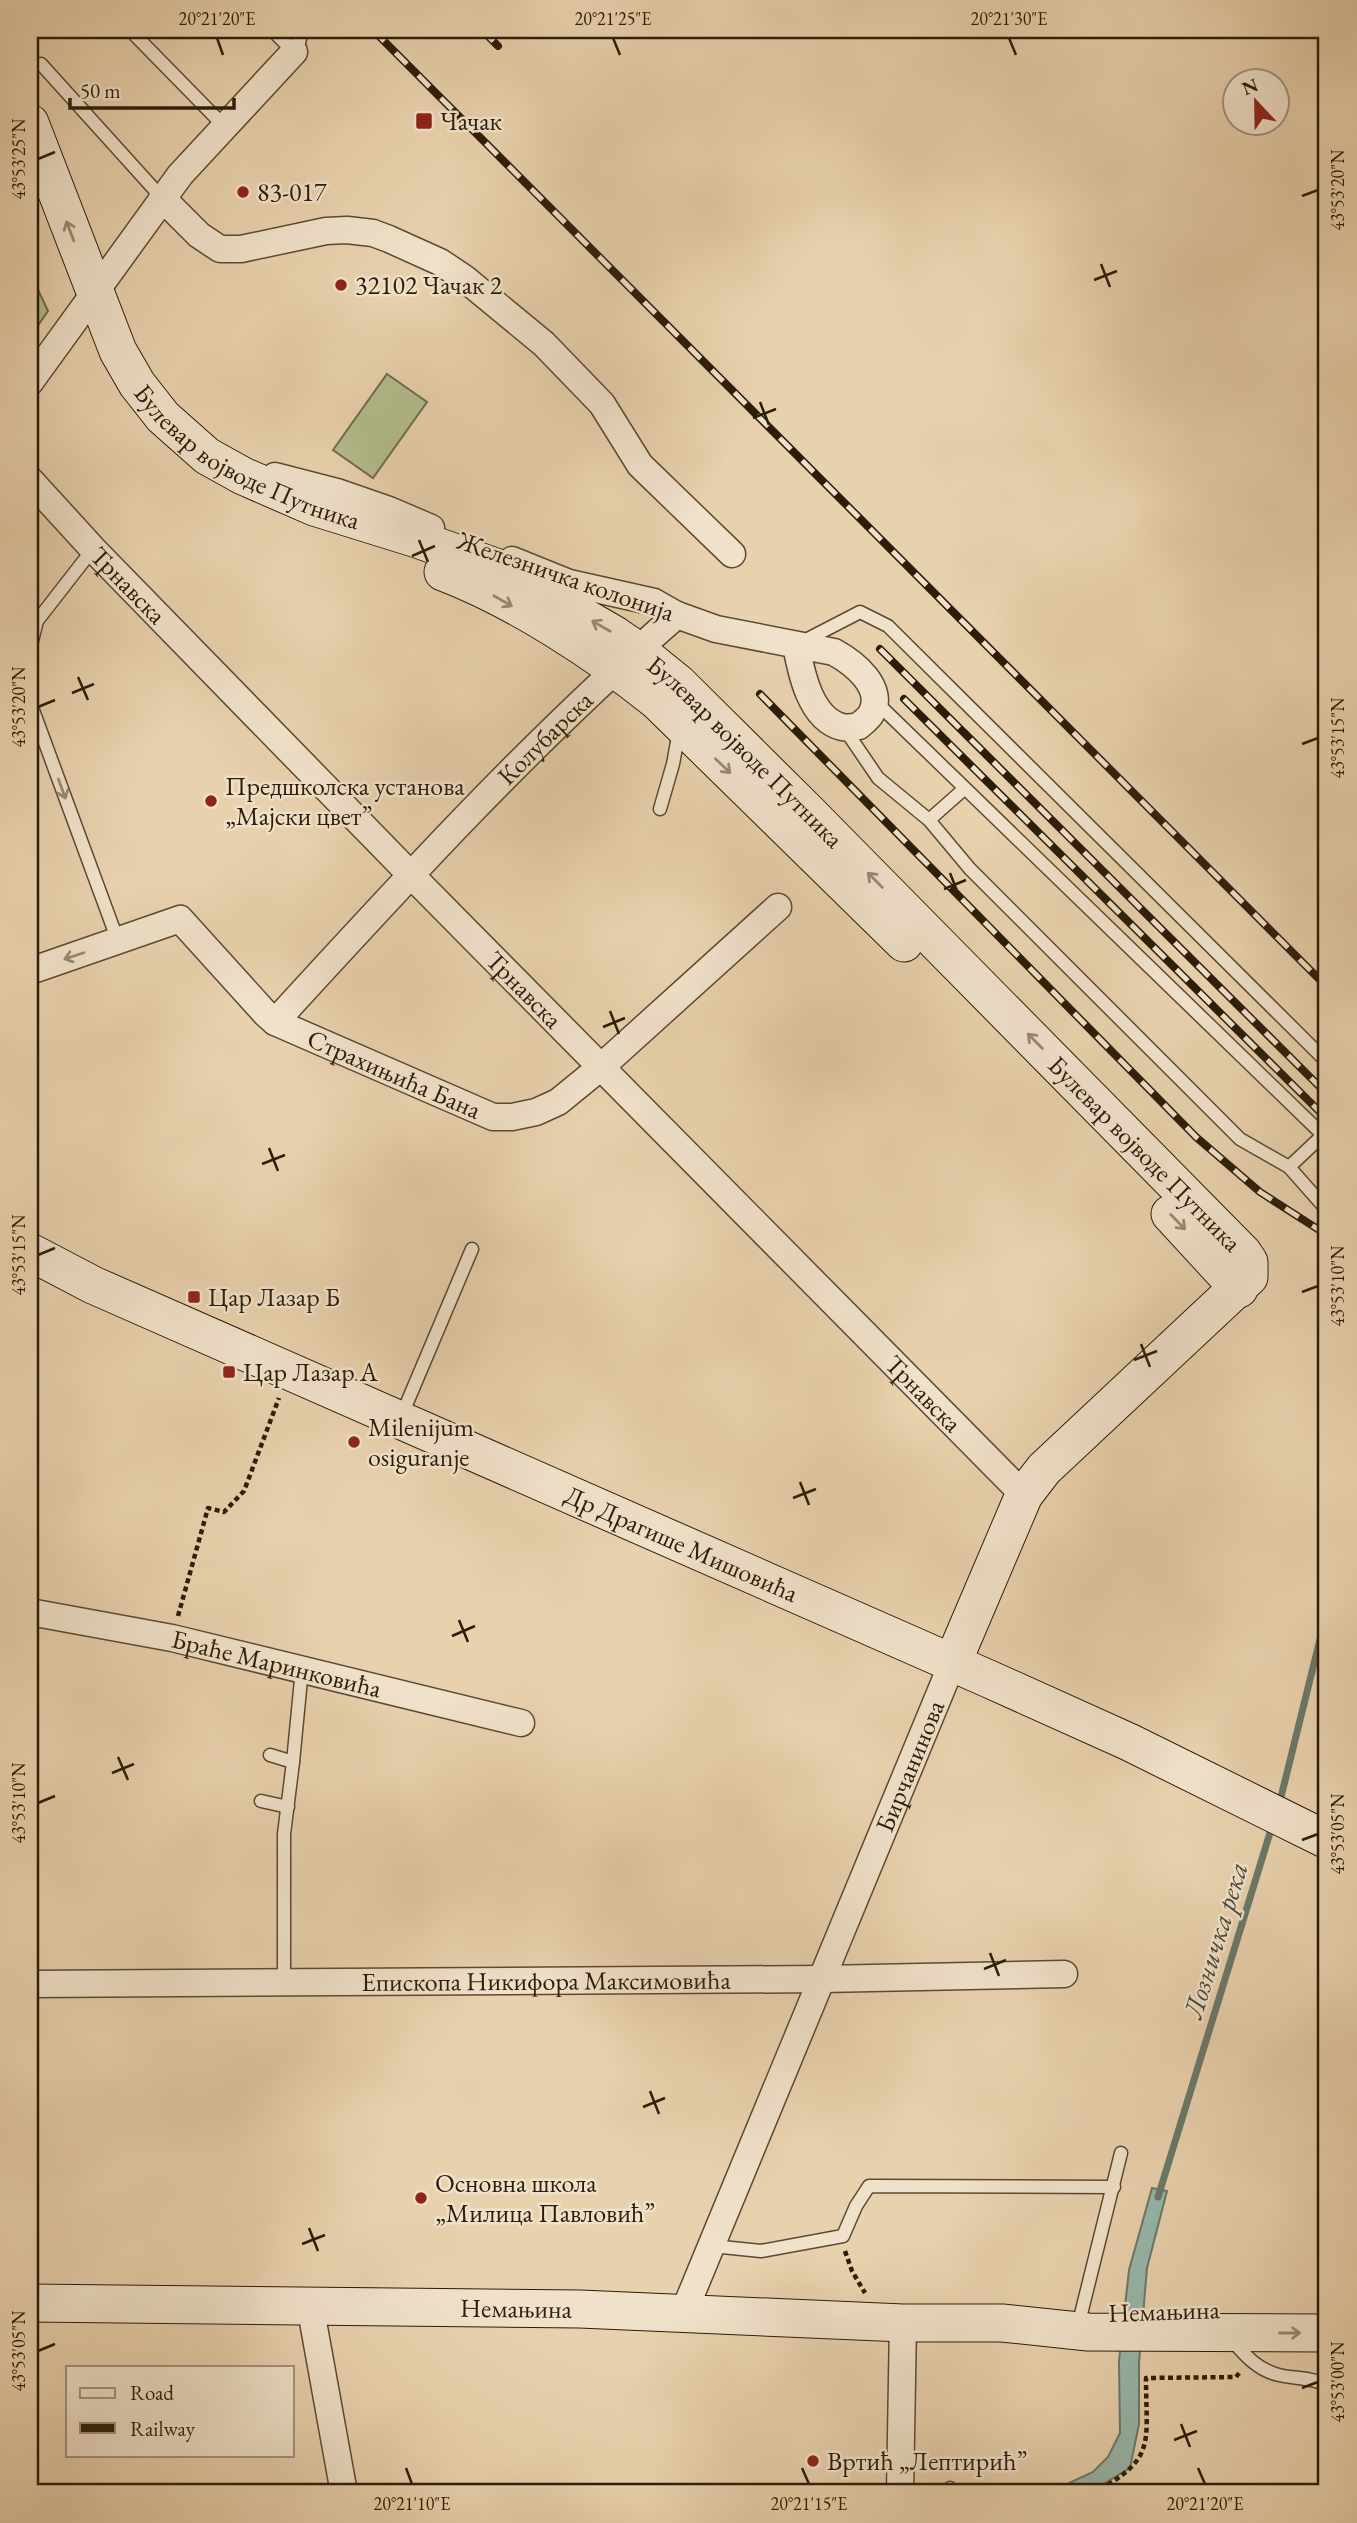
<svg xmlns="http://www.w3.org/2000/svg" width="1357" height="2523" font-family="'EB Garamond',serif">
	<style>
		.green { fill: #b2bc8d; stroke: #6f6c4a; stroke-width: 2 }
		.water { fill: #97b7ab; stroke: #6c796a; stroke-width: 2 }
		.lines { fill: none; stroke-linecap: round; stroke-linejoin: round }
		.stream { stroke: #6c796a; stroke-width: 7 }
		.lane-casing { stroke: #5b4a31; stroke-width: 15 }
		.street-casing { stroke: #5b4a31; stroke-width: 29 }
		.secondary-casing { stroke: #2c1d08; stroke-width: 39 }
		.path { stroke: #2c1d08; stroke-width: 4.5; stroke-dasharray: 5 3.5; stroke-linecap: butt }
		.lane { stroke: #f0e1ca; stroke-width: 12 }
		.street { stroke: #f0e1ca; stroke-width: 26 }
		.secondary { stroke: #f0e1ca; stroke-width: 37 }
		.rail-casing { stroke: #2c1d08; stroke-width: 8 }
		.rail { stroke: #f0e1ca; stroke-width: 5; stroke-dasharray: 16; stroke-linecap: butt }
		.oneway { stroke: #988973 }
		.ticks { fill: none; stroke: #2c1d08; stroke-width: 2.5 }
		.poi-dot { fill: #8f2418; stroke: #f0e1ca; stroke-width: 2.5 }
		.labels { text-anchor: middle; stroke-width: 5; stroke-linejoin: round; paint-order: stroke }
		.poi-label { font-size: 26px; fill: #2c1d08; stroke: #f0e1ca; text-anchor: start }
		.street-label { font-size: 26px; fill: #2c1d08; stroke: #f0e1ca }
		.water-label { font-size: 28px; font-style: italic; fill: #4c4b39; stroke: #f0e1ca }
		.neatline { fill: none; stroke: #2c1d08; stroke-width: 2.5 }
		.ticks-label { font-size: 18px; text-anchor: middle; fill: #2c1d08 }
	</style>
	<rect width="100%" height="100%" fill="#e8d1ad"/>
	<filter id="stains"><feTurbulence type="fractalNoise" baseFrequency=".00286" numOctaves="4"/><feColorMatrix values="0 0 0 0 .2 0 0 0 0 .09 0 0 0 0 .02 0 0 0 .5 -.17"/></filter>
	<radialGradient id="worn" r=".72"><stop offset=".6" stop-color="#630" stop-opacity="0"/><stop offset="1" stop-color="#630" stop-opacity=".3"/></radialGradient>
	<g class="green">
		<path d="M 30,273 L 48,311 L 30,337 Z"/>
		<path d="M 387,374 L 427,402 L 373,478 L 333,450 Z"/>
	</g>
	<path class="water" d="M 1152,2188 L 1167,2191 L 1147,2268 L 1139,2363 L 1139,2424 L 1130,2468 L 1088,2493 L 1059,2493 L 1069,2483 L 1093,2472 L 1108,2457 L 1120,2433 L 1119,2361 L 1129,2270 Z"/>
	<g class="lines">
		<g class="stream">
			<path d="M 1279,1805 L 1327,1611"/>
			<path d="M 1158,2197 L 1273,1823"/>
		</g>
		<defs>
			<g id="lane">
				<path d="M 130,30 L 224,126"/>
				<path d="M 277,35 L 294,52 L 299,43 L 302,30"/>
				<path d="M 41,64 L 162,198"/>
				<path d="M 802,642 L 860,612 L 888,626 L 1327,1062"/>
				<path d="M 30,649 L 37,621 L 93,549"/>
				<path d="M 875,701 L 1323,1135 L 1289,1167"/>
				<path d="M 30,702 L 118,941"/>
				<path d="M 844,728 L 878,778 L 929,820 L 970,869 L 1240,1139 L 1289,1167 L 1327,1210"/>
				<path d="M 660,809 L 673,764 L 679,731"/>
				<path d="M 929,820 L 964,789"/>
				<path d="M 401,1417 L 472,1249"/>
				<path d="M 270,1755 L 293,1762 L 302,1669"/>
				<path d="M 261,1801 L 288,1807"/>
				<path d="M 284,1982 L 284,1834 L 293,1762"/>
				<path d="M 712,2246 L 761,2251 L 843,2236 L 856,2206 L 869,2186 L 1114,2187"/>
				<path d="M 1081,2314 L 1121,2153"/>
				<path d="M 1231,2339 C 1244,2354 1257,2370 1279,2375 C 1295,2379 1311,2377 1327,2385"/>
				<path d="M 950,2493 L 950,2488"/>
			</g>
			<g id="street">
				<path d="M 162,198 L 199,235 L 220,249 L 241,249 L 326,231 L 347,230 L 373,233 L 389,239 L 440,262 L 464,278 L 544,344 L 602,404 L 640,465 L 732,554"/>
				<path d="M 30,382 L 180,175 L 294,52"/>
				<path d="M 275,476 L 337,492 L 389,510 L 431,528"/>
				<path id="s1" d="M 30,480 L 93,549 L 410,874 L 1024,1495"/>
				<path d="M 512,560 L 569,583 L 654,602 L 677,615 L 716,629 L 834,652 C 854,663 886,688 871,714 C 868,719 862,723 859,726 C 854,727 847,728 842,727 C 810,719 801,672 796,645"/>
				<path id="s2" d="M 30,971 L 180,919 L 266,1014 L 275,1022 L 493,1117 L 512,1117 L 536,1112 L 558,1102 L 601,1067 L 778,907"/>
				<path id="s3" d="M 275,1022 C 404,881 533,740 677,615"/>
				<path id="s4" d="M 30,1612 L 172,1638 L 521,1723"/>
				<path id="s5" d="M 30,1984 L 823,1979 L 1064,1974"/>
				<path d="M 310,2305 L 344,2493"/>
				<path id="s6" d="M 683,2314 L 952,1664"/>
				<path d="M 900,2493 L 903,2323"/>
			</g>
			<g id="secondary">
				<path id="s7" d="M 30,123 L 118,351 L 137,384 L 163,417 L 207,456 L 243,476 L 314,507 L 417,539 L 501,569 L 615,635 L 637,650 L 679,684 L 808,812 L 1243,1253 L 1249,1262 L 1249,1277 L 1044,1469 L 1024,1495 L 952,1664"/>
				<path d="M 443,572 C 516,600 596,652 657,701 L 904,943"/>
				<path d="M 1170,1214 L 1239,1289"/>
				<path id="s8" d="M 30,1252 L 93,1285 L 989,1679 L 1129,1742 L 1327,1840"/>
				<path id="s9" d="M 30,2303 L 580,2309 L 903,2323 L 1002,2323 L 1088,2332 L 1327,2333"/>
			</g>
		</defs>
		<use href="#lane" class="lane-casing"/>
		<use href="#street" class="street-casing"/>
		<use href="#secondary" class="secondary-casing"/>
		<g class="path">
			<path d="M 178,1616 L 208,1508 L 224,1512 L 244,1491 L 279,1398"/>
			<path d="M 845,2251 L 852,2271 L 865,2293"/>
			<path d="M 1006,2491 L 1007,2493"/>
			<path d="M 1093,2493 C 1157,2459 1146,2444 1146,2378 L 1236,2377 L 1240,2372"/>
		</g>
		<use href="#lane" class="lane"/>
		<use href="#street" class="street"/>
		<use href="#secondary" class="secondary"/>
		<defs>
			<g id="rail">
				<path d="M 373,30 L 1327,987"/>
				<path d="M 482,30 L 498,46"/>
				<path d="M 880,649 L 1327,1094"/>
				<path d="M 760,694 L 1196,1137 L 1260,1192 L 1327,1235"/>
				<path d="M 904,699 L 1327,1119"/>
			</g>
		</defs>
		<use href="#rail" class="rail-casing"/>
		<use href="#rail" class="rail"/>
	</g>
	<defs><path id="oneway-shaft" d="M-6 0H5M1.5-3L5.5 0L1.5 3" fill="none" stroke-width="1.6" stroke-linecap="round" stroke-linejoin="round" transform="scale(1.75)"/></defs>
	<g class="oneway">
		<use href="#oneway-shaft" transform="translate(70 231) rotate(-111)"/>
		<use href="#oneway-shaft" transform="translate(503 601) rotate(30)"/>
		<use href="#oneway-shaft" transform="translate(601 626) rotate(-150)"/>
		<use href="#oneway-shaft" transform="translate(723 766) rotate(44)"/>
		<use href="#oneway-shaft" transform="translate(62 789) rotate(70)"/>
		<use href="#oneway-shaft" transform="translate(875 880) rotate(-135)"/>
		<use href="#oneway-shaft" transform="translate(74 956) rotate(162)"/>
		<use href="#oneway-shaft" transform="translate(1035 1041) rotate(-135)"/>
		<use href="#oneway-shaft" transform="translate(1178 1222) rotate(46)"/>
		<use href="#oneway-shaft" transform="translate(1290 2333)"/>
	</g>
	<path class="ticks" d="M 217,38 L 223,55M 613,38 L 620,55M 1009,38 L 1016,55M 38,159 L 55,152M 1302,196 L 1318,190M 1101,264 L 1110,287M 1094,280 L 1117,271M 760,402 L 769,425M 753,418 L 776,409M 419,540 L 428,562M 412,556 L 435,546M 78,677 L 88,700M 72,693 L 94,684M 38,707 L 55,700M 1302,744 L 1318,738M 950,873 L 959,896M 944,889 L 966,880M 610,1011 L 619,1034M 603,1027 L 625,1018M 269,1148 L 278,1171M 262,1164 L 285,1155M 38,1255 L 55,1248M 1302,1292 L 1318,1286M 1141,1344 L 1150,1367M 1134,1360 L 1157,1351M 800,1482 L 809,1505M 793,1498 L 816,1489M 459,1620 L 468,1642M 452,1636 L 475,1626M 118,1757 L 128,1780M 112,1773 L 134,1764M 38,1803 L 55,1796M 1302,1840 L 1318,1834M 990,1953 L 999,1976M 984,1969 L 1006,1960M 650,2091 L 659,2114M 643,2107 L 665,2098M 309,2228 L 318,2251M 302,2244 L 325,2235M 38,2351 L 55,2344M 1302,2388 L 1318,2382M 1181,2424 L 1190,2447M 1174,2440 L 1197,2431M 406,2468 L 412,2484M 802,2468 L 809,2484M 1198,2468 L 1205,2484"/>
	<g class="poi-dot">
		<rect x="415" y="112" width="18" height="18" rx="3.5"/>
		<circle cx="243" cy="192" r="7"/>
		<circle cx="341" cy="285" r="7"/>
		<circle cx="211" cy="801" r="7"/>
		<rect x="187" y="1290" width="14" height="14" rx="3.5"/>
		<rect x="222" y="1365" width="14" height="14" rx="3.5"/>
		<circle cx="354" cy="1442" r="7"/>
		<circle cx="421" cy="2198" r="7"/>
		<circle cx="813" cy="2461" r="7"/>
	</g>
	<g class="labels">
		<g class="poi-label">
			<text x="440" y="130">Чачак</text>
			<text x="257" y="201">83-017</text>
			<text x="355" y="294">32102 Чачак 2</text>
			<text x="225" y="795">Предшколска установа<tspan x="225" dy="30">„Мајски цвет”</tspan></text>
			<text x="208" y="1306">Цар Лазар Б</text>
			<text x="243" y="1381">Цар Лазар А</text>
			<text x="368" y="1436">Milenijum<tspan x="368" dy="30">osiguranje</tspan></text>
			<text x="435" y="2192">Основна школа<tspan x="435" dy="30">„Милица Павловић”</tspan></text>
			<text x="827" y="2470">Вртић „Лептирић”</text>
		</g>
		<g class="street-label">
			<text dy="9" stroke="none"><textPath href="#s7" startOffset="418">Булевар војводе Путника</textPath></text>
			<text transform="translate(566 576) rotate(19)" y="9">Железничка колонија</text>
			<text dy="9" stroke="none"><textPath href="#s1" startOffset="144">Трнавска</textPath></text>
			<text dy="9" stroke="none"><textPath href="#s3" startOffset="392">Колубарска</textPath></text>
			<text dy="9" stroke="none"><textPath href="#s7" startOffset="1006">Булевар војводе Путника</textPath></text>
			<text dy="9" stroke="none"><textPath href="#s1" startOffset="710">Трнавска</textPath></text>
			<text dy="9" stroke="none"><textPath href="#s2" startOffset="429">Страхињића Бана</textPath></text>
			<text dy="9" stroke="none"><textPath href="#s7" startOffset="1573">Булевар војводе Путника</textPath></text>
			<text dy="9" stroke="none"><textPath href="#s1" startOffset="1278">Трнавска</textPath></text>
			<text dy="9" stroke="none"><textPath href="#s8" startOffset="714">Др Драгише Мишовића</textPath></text>
			<text dy="9" stroke="none"><textPath href="#s4" startOffset="252">Браће Маринковића</textPath></text>
			<text dy="9" stroke="none"><textPath href="#s6" startOffset="593">Бирчанинова</textPath></text>
			<text dy="9" stroke="none"><textPath href="#s5" startOffset="516">Епископа Никифора Максимовића</textPath></text>
			<text dy="9" stroke="none"><textPath href="#s9" startOffset="486">Немањина</textPath></text>
			<text transform="translate(1164 2311) rotate(-2)" y="9">Немањина</text>
		</g>
		<g class="water-label">
			<text transform="translate(1215 1940) rotate(-73)" y="10">Лозничка река</text>
		</g>
	</g>
	<rect width="1357" height="2523" fill="none" stroke="#e8d1ad" stroke-width="77"/>
	<rect x="66" y="2366" width="228" height="91" fill="#f0e1ca" stroke="#a2937c" stroke-width="2"/>
	<rect x="80" y="2388" width="35" height="10" fill="#f0e1ca" stroke="#a2937c" stroke-width="2"/>
	<text x="130" y="2400" font-size="21" fill="#2c1d08">Road</text>
	<rect x="80" y="2423" width="35" height="10" fill="#2c1d08" stroke="#a2937c" stroke-width="2"/>
	<text x="130" y="2436" font-size="21" fill="#2c1d08">Railway</text>
	<g transform="translate(1256 102) rotate(338)"><circle r="33" fill="#f0e1ca" stroke="#a2937c" stroke-width="2"/>
	<path d="M0-5L12 26L0 18L-12 26Z" fill="#8f2418"/>
	<text y="-10" font-size="19" font-weight="bold" text-anchor="middle" fill="#2c1d08">N</text>
	</g>
	<path d="M70 98v10h164v-10" fill="none" stroke="#2c1d08" stroke-width="3.5"/>
	<text x="80" y="98" font-size="21" fill="#2c1d08" stroke="#f0e1ca" stroke-width="5" paint-order="stroke">50 m</text>
	<rect x="38" y="38" width="1280" height="2446" class="neatline"/>
	<g class="ticks-label">
		<text x="217" y="25">20°21'20"E</text>
		<text x="613" y="25">20°21'25"E</text>
		<text x="1009" y="25">20°21'30"E</text>
		<text transform="translate(19 159) rotate(-90)" y="6">43°53'25"N</text>
		<text transform="translate(1338 190) rotate(-90)" y="6">43°53'20"N</text>
		<text transform="translate(19 707) rotate(-90)" y="6">43°53'20"N</text>
		<text transform="translate(1338 738) rotate(-90)" y="6">43°53'15"N</text>
		<text transform="translate(19 1255) rotate(-90)" y="6">43°53'15"N</text>
		<text transform="translate(1338 1286) rotate(-90)" y="6">43°53'10"N</text>
		<text transform="translate(19 1803) rotate(-90)" y="6">43°53'10"N</text>
		<text transform="translate(1338 1834) rotate(-90)" y="6">43°53'05"N</text>
		<text transform="translate(19 2351) rotate(-90)" y="6">43°53'05"N</text>
		<text transform="translate(1338 2382) rotate(-90)" y="6">43°53'00"N</text>
		<text x="412" y="2510">20°21'10"E</text>
		<text x="809" y="2510">20°21'15"E</text>
		<text x="1205" y="2510">20°21'20"E</text>
	</g>
	<rect width="100%" height="100%" filter="url(#stains)"/>
	<rect width="100%" height="100%" fill="url(#worn)"/>
</svg>
